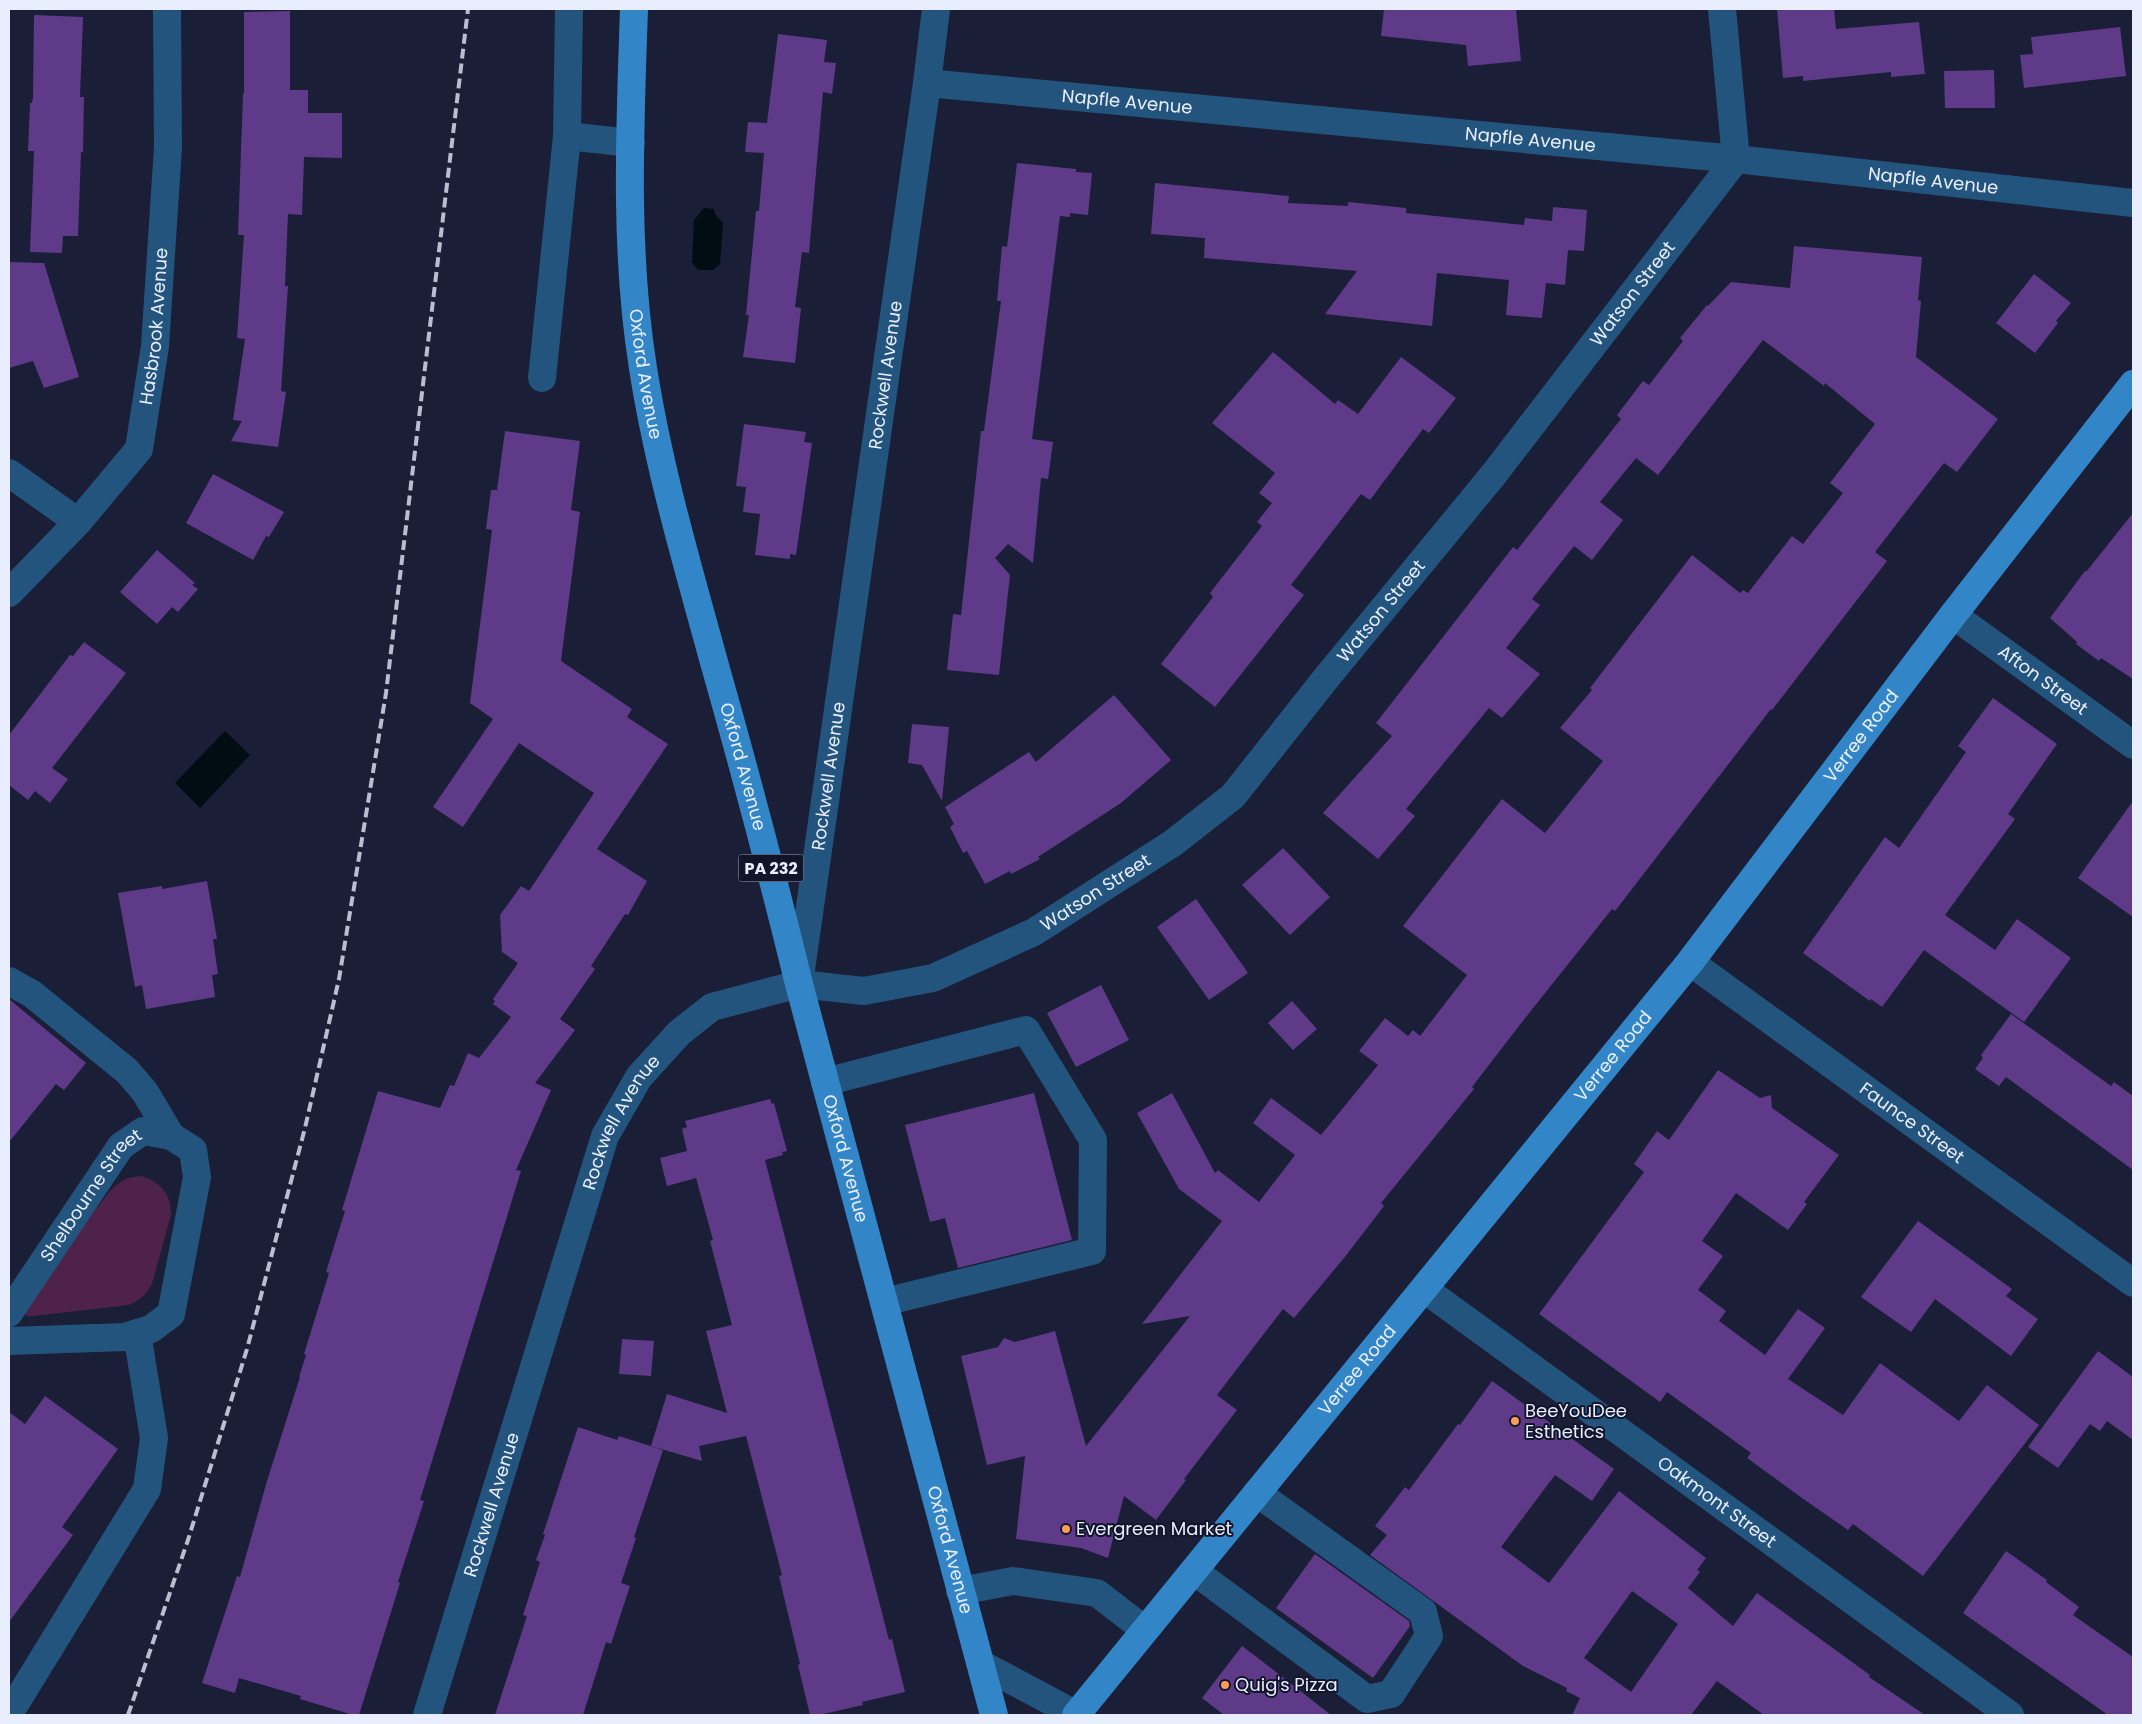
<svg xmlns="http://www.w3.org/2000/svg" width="2142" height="1724" font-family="Poppins,sans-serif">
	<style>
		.green { fill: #4e224a }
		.water { fill: #000d12 }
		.building { fill: #5f3a89; fill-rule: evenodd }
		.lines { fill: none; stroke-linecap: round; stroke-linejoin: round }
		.minor { stroke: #23547d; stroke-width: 28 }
		.major { stroke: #3286c8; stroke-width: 28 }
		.rail { stroke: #babfd0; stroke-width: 4; stroke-dasharray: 10 5; stroke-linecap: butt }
		.poi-dot { fill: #fd9c55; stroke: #11152c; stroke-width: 2 }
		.labels { text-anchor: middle; stroke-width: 4; stroke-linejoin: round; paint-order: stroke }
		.shield { fill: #11152c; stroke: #a8adbf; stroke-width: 1 }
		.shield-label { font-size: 16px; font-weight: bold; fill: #e9eefe }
		.street-label { font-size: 18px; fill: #e9eefe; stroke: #11152c }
		.poi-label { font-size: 18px; fill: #e9eefe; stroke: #11152c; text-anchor: start }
	</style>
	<rect width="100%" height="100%" fill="#1a1e36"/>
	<path class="green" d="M 141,1176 C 161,1182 171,1194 171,1215 L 152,1284 C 146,1295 140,1300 129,1305 L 34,1316 L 27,1316 L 23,1312 L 29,1296 L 110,1191 C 120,1181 127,1177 141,1176 Z"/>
	<g class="water">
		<path d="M 704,208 L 714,209 L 715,214 L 723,223 L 720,264 L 713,270 L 698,270 L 692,262 L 694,220 Z"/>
		<path d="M 225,731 L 250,755 L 200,808 L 175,783 Z"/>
	</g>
	<g class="building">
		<path d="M 1384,9 L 1516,9 L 1521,61 L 1468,66 L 1466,45 L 1381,36 Z"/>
		<path d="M 1777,9 L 1834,9 L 1836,29 L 1919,22 L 1925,74 L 1891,77 L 1891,72 L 1803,81 L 1803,76 L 1783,78 Z"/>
		<path d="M 290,11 L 290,90 L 308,90 L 308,113 L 342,113 L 342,158 L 304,157 L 302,215 L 288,214 L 285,286 L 288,286 L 281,391 L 286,392 L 278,447 L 231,441 L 242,421 L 233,420 L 245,339 L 237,338 L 244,235 L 238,235 L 243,94 L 244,94 L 244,12 Z"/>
		<path d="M 34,15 L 83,17 L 80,97 L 84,97 L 83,152 L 81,152 L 78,236 L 63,236 L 62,253 L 30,252 L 34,151 L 28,151 L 30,103 L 32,103 L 33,97 Z"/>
		<path d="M 2120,27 L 2126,76 L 2024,88 L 2020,55 L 2033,54 L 2031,37 Z"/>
		<path d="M 778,34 L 827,40 L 824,62 L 836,63 L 832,94 L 823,92 L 809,253 L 802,252 L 795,307 L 801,308 L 795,363 L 743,357 L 749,315 L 746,315 L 756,211 L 759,211 L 764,153 L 745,152 L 748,122 L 767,123 Z"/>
		<path d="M 1994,70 L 1995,108 L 1945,108 L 1944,71 Z"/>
		<path d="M 1017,163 L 1076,169 L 1076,172 L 1092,173 L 1088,215 L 1070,213 L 1070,217 L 1060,216 L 1032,439 L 1053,442 L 1048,479 L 1041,478 L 1033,563 L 1008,544 L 995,558 L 1010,575 L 999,675 L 947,670 L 953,614 L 961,615 L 981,431 L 984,431 L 1001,301 L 997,301 L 1002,246 L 1007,247 Z"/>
		<path d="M 1155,183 L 1289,196 L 1288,203 L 1348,206 L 1348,202 L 1406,208 L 1406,213 L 1524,225 L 1525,218 L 1552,221 L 1553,207 L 1587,210 L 1584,251 L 1568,250 L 1565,285 L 1546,283 L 1542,318 L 1506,315 L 1509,280 L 1437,273 L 1432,326 L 1325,314 L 1357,271 L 1204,258 L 1205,238 L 1151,234 Z"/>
		<path d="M 1794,246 L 1922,257 L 1918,300 L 1921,301 L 1916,357 L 1998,419 L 1957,472 L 1944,463 L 1875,552 L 1887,561 L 1772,710 L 1771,709 L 1615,911 L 1612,909 L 1522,1022 L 1472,1087 L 1474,1089 L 1381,1203 L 1384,1206 L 1344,1258 L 1294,1318 L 1283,1309 L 1217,1395 L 1237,1410 L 1184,1479 L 1186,1480 L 1156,1520 L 1124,1496 L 1108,1558 L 1081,1548 L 1016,1539 L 1025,1456 L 987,1465 L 961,1356 L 998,1347 L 1004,1338 L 1015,1342 L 1055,1331 L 1086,1446 L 1190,1316 L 1142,1324 L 1222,1221 L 1179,1189 L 1137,1113 L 1172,1093 L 1215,1173 L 1218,1170 L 1259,1202 L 1295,1155 L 1253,1123 L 1271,1098 L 1321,1135 L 1378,1065 L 1359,1051 L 1385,1018 L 1408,1036 L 1413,1030 L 1420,1036 L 1467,975 L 1403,926 L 1502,799 L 1545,833 L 1603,761 L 1560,728 L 1592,690 L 1590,688 L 1692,555 L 1740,593 L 1743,590 L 1748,593 L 1792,536 L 1803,544 L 1843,493 L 1830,483 L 1875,424 L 1825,383 L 1824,386 L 1763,340 L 1658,475 L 1636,458 L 1600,502 L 1623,520 L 1592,560 L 1574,546 L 1532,599 L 1540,605 L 1506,648 L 1540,674 L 1502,718 L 1489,708 L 1406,809 L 1415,816 L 1378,859 L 1323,813 L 1392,736 L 1376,723 L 1513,547 L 1517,550 L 1621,419 L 1617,415 L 1643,381 L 1649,385 L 1683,341 L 1680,338 L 1707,305 L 1708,306 L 1731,282 L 1790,288 Z"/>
		<path d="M 9,262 L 44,263 L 79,377 L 44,388 L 33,361 L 9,368 Z"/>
		<path d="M 2034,274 L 2071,303 L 2056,321 L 2058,323 L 2035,353 L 1996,323 Z"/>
		<path d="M 1273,352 L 1335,404 L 1338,400 L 1358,414 L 1401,357 L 1456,398 L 1429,433 L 1423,429 L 1370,500 L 1361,494 L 1291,585 L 1304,595 L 1215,707 L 1161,664 L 1213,597 L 1210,593 L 1262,526 L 1257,522 L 1272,503 L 1259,493 L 1275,473 L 1212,423 Z"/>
		<path d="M 744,424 L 806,432 L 804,442 L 812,443 L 796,555 L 790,554 L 790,559 L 755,555 L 760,514 L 743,512 L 746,487 L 736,486 Z"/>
		<path d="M 505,431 L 580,441 L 571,510 L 580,512 L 561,661 L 632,709 L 627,717 L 668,744 L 597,849 L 647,881 L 628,915 L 625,914 L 591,966 L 595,969 L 560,1019 L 575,1030 L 535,1083 L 551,1090 L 516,1170 L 521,1171 L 420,1500 L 424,1501 L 398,1582 L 400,1583 L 359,1715 L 353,1715 L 300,1699 L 301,1696 L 239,1678 L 235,1693 L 202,1683 L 237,1576 L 240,1577 L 267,1481 L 300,1377 L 299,1377 L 306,1355 L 304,1354 L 329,1273 L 326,1272 L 345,1211 L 342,1210 L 378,1091 L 440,1108 L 450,1085 L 454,1086 L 468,1053 L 479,1058 L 511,1017 L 493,1004 L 495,1001 L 493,999 L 518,963 L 502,952 L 500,915 L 521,886 L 529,891 L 594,793 L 519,743 L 463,827 L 433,807 L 493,719 L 470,703 L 492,530 L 486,529 L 491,490 L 497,490 Z"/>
		<path d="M 213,474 L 284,512 L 269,537 L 266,536 L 253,560 L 186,523 Z"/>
		<path d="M 2133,513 L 2133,679 L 2101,658 L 2099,661 L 2076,644 L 2077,642 L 2050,618 L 2085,571 L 2086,572 Z"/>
		<path d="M 157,550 L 195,583 L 192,585 L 198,589 L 178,612 L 172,607 L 157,624 L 120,592 Z"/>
		<path d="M 84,642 L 126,673 L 52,768 L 68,779 L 50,803 L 35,791 L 28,800 L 9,785 L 9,735 L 70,655 L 73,656 Z"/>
		<path d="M 1114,695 L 1171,760 L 1121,803 L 1038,857 L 1040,859 L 1011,874 L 1010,871 L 985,884 L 967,851 L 963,853 L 950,827 L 954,824 L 945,807 L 1029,752 L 1036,762 Z"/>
		<path d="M 1993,698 L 2057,744 L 2008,814 L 2015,819 L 1945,915 L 1995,950 L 2017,919 L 2071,958 L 2024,1022 L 1924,950 L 1882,1007 L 1871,999 L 1870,1001 L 1803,953 L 1885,837 L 1899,848 L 1966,752 L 1958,746 Z"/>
		<path d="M 912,724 L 949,727 L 942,801 L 922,765 L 908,763 Z"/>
		<path d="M 2133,801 L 2133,917 L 2078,878 Z"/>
		<path d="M 1283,848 L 1330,897 L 1290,935 L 1242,885 Z"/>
		<path d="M 207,881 L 217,939 L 213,939 L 218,974 L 212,975 L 215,997 L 146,1009 L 142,985 L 135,987 L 118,893 L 162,886 L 162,889 Z"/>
		<path d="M 1196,899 L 1248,973 L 1209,1000 L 1157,927 Z"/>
		<path d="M 1101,985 L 1129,1040 L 1076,1067 L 1047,1013 Z"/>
		<path d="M 9,999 L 86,1063 L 64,1090 L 56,1084 L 9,1142 Z"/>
		<path d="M 1292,1001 L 1317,1029 L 1293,1050 L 1268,1023 Z"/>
		<path d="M 2011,1014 L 2111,1086 L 2114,1082 L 2133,1096 L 2133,1170 L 2006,1077 L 1999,1086 L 1975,1069 L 1983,1058 L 1981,1055 Z"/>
		<path d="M 1718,1070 L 1760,1098 L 1771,1095 L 1772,1108 L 1839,1155 L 1804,1202 L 1807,1204 L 1788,1230 L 1736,1193 L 1702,1241 L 1723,1256 L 1698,1290 L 1726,1311 L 1719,1321 L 1765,1355 L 1798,1309 L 1825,1328 L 1788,1379 L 1843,1415 L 1880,1363 L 1959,1421 L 1987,1385 L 2039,1425 L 1923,1576 L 1853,1524 L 1848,1530 L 1802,1498 L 1747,1458 L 1751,1453 L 1667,1392 L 1660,1402 L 1539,1314 L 1644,1172 L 1634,1164 L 1657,1131 L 1669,1140 Z"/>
		<path d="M 1034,1093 L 1072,1240 L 958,1268 L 945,1218 L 930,1222 L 905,1125 Z"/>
		<path d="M 770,1099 L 772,1104 L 774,1103 L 787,1151 L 782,1152 L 783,1155 L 765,1160 L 889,1640 L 892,1639 L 905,1692 L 862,1702 L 863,1705 L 819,1715 L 810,1715 L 798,1665 L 800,1664 L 779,1576 L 782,1575 L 746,1436 L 699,1446 L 702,1461 L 651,1446 L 667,1394 L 727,1413 L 706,1331 L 732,1325 L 710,1241 L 713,1240 L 696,1178 L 667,1186 L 660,1158 L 687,1151 L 682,1129 L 687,1127 L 685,1121 Z"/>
		<path d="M 1918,1221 L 2012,1289 L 2006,1296 L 2038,1319 L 2011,1356 L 1935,1299 L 1911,1332 L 1861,1297 Z"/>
		<path d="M 622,1339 L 654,1341 L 651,1376 L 619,1374 Z"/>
		<path d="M 2098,1351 L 2133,1377 L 2133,1440 L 2107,1421 L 2100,1431 L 2090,1424 L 2058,1468 L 2028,1447 Z"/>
		<path d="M 1492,1381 L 1614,1469 L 1592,1501 L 1555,1475 L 1501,1547 L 1549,1583 L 1619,1491 L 1706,1558 L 1697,1570 L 1700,1572 L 1688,1588 L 1733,1626 L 1757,1593 L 1870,1675 L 1869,1677 L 1925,1715 L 1764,1715 L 1717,1681 L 1691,1715 L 1572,1715 L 1580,1698 L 1566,1691 L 1567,1688 L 1523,1666 L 1370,1555 L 1387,1535 L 1375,1526 L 1405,1487 L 1409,1490 L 1458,1424 L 1460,1425 ZM 1632,1591 L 1678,1624 L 1631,1692 L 1584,1658 Z"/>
		<path d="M 45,1396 L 118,1449 L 62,1527 L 73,1535 L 9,1622 L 9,1412 L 25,1424 Z"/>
		<path d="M 578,1427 L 617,1440 L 619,1436 L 663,1450 L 634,1537 L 636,1538 L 621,1583 L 630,1586 L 611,1644 L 606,1642 L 583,1715 L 495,1715 L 527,1616 L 523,1615 L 540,1562 L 536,1560 L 545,1535 L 543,1534 Z"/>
		<path d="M 2006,1551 L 2047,1580 L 2046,1582 L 2079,1607 L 2073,1615 L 2133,1657 L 2133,1715 L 2108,1715 L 1963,1613 Z"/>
		<path d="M 1315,1554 L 1409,1621 L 1410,1626 L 1373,1678 L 1276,1608 Z"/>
		<path d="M 1242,1646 L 1258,1658 L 1331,1715 L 1224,1715 L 1202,1698 Z"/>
	</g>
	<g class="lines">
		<g class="minor">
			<path d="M 569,9 L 567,136 L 631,143"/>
			<path id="s1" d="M 927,83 L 1736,159 L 2133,203"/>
			<path d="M 542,378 L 567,136"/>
			<path d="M 9,473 L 78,522"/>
			<path id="s2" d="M 9,593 L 78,522 L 139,449 L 155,346 L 168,147 L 167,9"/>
			<path id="s3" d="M 1953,615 L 2133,745"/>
			<path id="s4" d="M 1690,962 L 2133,1283"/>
			<path d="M 9,981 L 32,994 L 127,1071 L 145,1092 L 171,1136"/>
			<path id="s5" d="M 799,984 L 927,83 L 936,9"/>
			<path d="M 825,1082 L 1026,1030 L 1093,1140 L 1092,1251 L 884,1302"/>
			<path id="s6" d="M 1424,1289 L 2010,1715"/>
			<path id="s7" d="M 9,1313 L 121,1146 L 143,1131 L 171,1136 L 193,1150 L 197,1177 L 171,1314 L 151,1329 L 125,1337 L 9,1341"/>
			<path d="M 1194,1571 L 1367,1699 L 1391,1694 L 1429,1636 L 1423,1612 L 1257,1493"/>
			<path d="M 960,1591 L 1013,1581 L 1097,1593 L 1145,1630"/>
			<path d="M 981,1664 L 1077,1715"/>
			<path d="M 9,1714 L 147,1489 L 154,1438 L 137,1333"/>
			<path id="s8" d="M 427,1715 L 605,1136 L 639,1077 L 679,1033 L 712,1007 L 799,984 L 864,991 L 933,978 L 1034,932 L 1173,843 L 1233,796 L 1327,677 L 1494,474 L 1736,159 L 1722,9"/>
		</g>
		<g class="major">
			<path id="s9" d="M 634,9 C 630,128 624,250 643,368 C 658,465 686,560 712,655 C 743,764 772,873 799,984 L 994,1715"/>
			<path id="s10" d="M 1076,1715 L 1690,962 L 1953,615 L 2133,384"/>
		</g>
		<path class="rail" d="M 128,1715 L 188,1540 L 247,1349 L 305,1128 L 339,979 L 386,693 L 468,9"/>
	</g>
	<g class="poi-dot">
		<circle cx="1515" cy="1421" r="5"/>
		<circle cx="1066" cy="1529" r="5"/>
		<circle cx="1225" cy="1685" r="5"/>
	</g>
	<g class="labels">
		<rect class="shield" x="738.5" y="854.5" width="65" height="27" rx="4"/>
		<g class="shield-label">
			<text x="771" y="874">PA 232</text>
		</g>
		<g class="street-label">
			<text dy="6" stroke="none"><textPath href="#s1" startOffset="201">Napfle Avenue</textPath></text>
			<text dy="6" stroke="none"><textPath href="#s1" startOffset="606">Napfle Avenue</textPath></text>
			<text dy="6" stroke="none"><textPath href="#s1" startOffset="1011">Napfle Avenue</textPath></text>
			<text dy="6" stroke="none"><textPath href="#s8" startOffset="1995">Watson Street</textPath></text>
			<text dy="6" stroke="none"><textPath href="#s2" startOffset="318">Hasbrook Avenue</textPath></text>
			<text dy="6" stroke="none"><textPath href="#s9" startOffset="366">Oxford Avenue</textPath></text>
			<text dy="6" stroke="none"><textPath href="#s5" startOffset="615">Rockwell Avenue</textPath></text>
			<text dy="6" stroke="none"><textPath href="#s8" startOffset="1590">Watson Street</textPath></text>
			<text dy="6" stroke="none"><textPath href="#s3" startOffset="111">Afton Street</textPath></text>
			<text dy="6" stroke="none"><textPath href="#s10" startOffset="1255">Verree Road</textPath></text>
			<text dy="6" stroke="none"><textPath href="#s9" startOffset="771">Oxford Avenue</textPath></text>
			<text dy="6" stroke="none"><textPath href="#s5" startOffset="210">Rockwell Avenue</textPath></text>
			<text dy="6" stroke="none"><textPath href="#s8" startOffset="1185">Watson Street</textPath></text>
			<text dy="6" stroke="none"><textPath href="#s10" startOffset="850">Verree Road</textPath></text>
			<text dy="6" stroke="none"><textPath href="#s4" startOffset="274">Faunce Street</textPath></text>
			<text dy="6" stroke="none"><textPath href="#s8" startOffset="625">Rockwell Avenue</textPath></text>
			<text dy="6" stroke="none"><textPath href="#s9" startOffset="1176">Oxford Avenue</textPath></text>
			<text dy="6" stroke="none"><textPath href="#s7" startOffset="144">Shelbourne Street</textPath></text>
			<text dy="6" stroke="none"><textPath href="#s10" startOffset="445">Verree Road</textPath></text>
			<text dy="6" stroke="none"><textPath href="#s6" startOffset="362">Oakmont Street</textPath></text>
			<text dy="6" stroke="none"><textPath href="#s8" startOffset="220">Rockwell Avenue</textPath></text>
			<text dy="6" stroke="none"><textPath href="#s9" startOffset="1581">Oxford Avenue</textPath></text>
		</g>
		<g class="poi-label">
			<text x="1525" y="1417">BeeYouDee<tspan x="1525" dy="21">Esthetics</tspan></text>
			<text x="1076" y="1535">Evergreen Market</text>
			<text x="1235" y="1691">Quig's Pizza</text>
		</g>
	</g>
	<rect width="2142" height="1724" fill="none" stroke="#e9eefe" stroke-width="20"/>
</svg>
